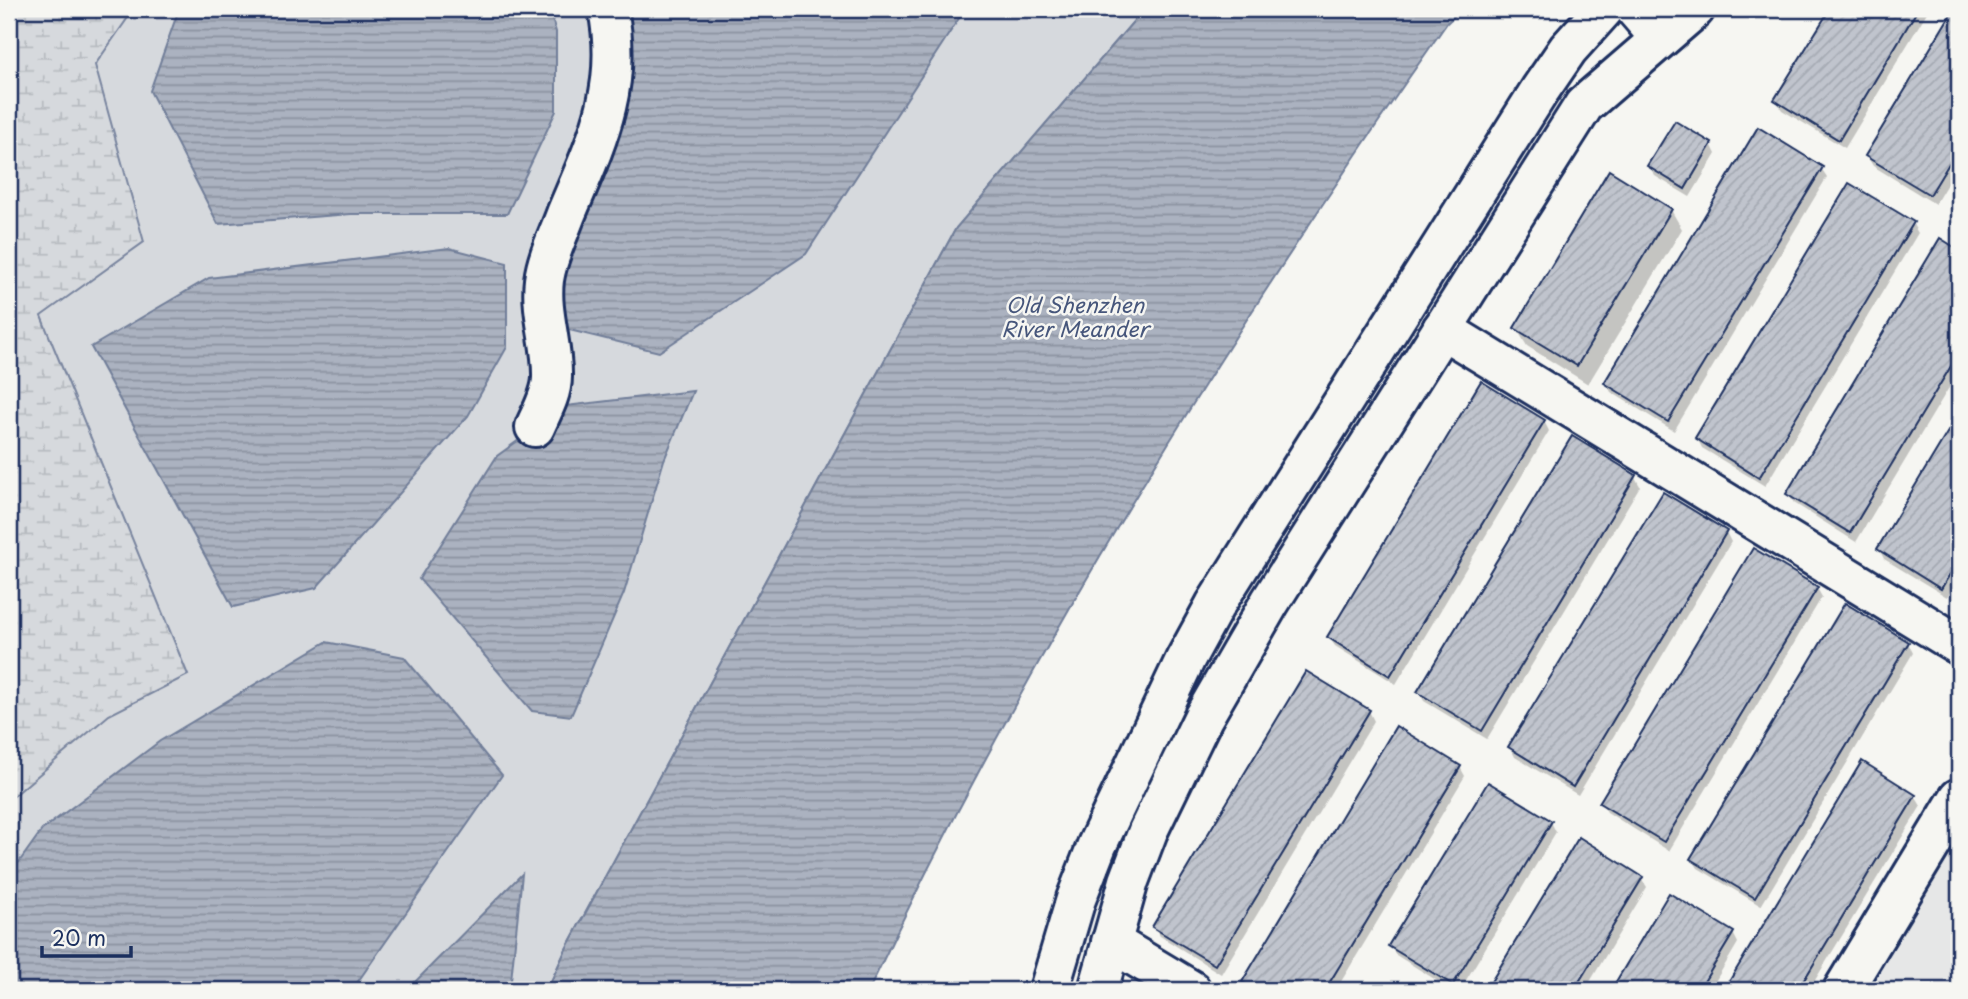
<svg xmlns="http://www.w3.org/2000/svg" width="1968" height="999" font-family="'Playpen Sans',sans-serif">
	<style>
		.built { fill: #e6e7e7 }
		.green { fill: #d6d9dd; stroke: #78849e; stroke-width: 2 }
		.wetland { fill: url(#wetland-marsh); stroke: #78849e; stroke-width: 2 }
		.water { fill: url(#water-rules); stroke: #717e99; stroke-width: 2 }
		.shadow { fill: #0003 }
		.building { fill: url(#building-hatch); stroke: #1b2f5e; stroke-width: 2 }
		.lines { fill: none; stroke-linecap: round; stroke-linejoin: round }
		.minor-casing { stroke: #1b2f5e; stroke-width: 44 }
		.minor { stroke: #f6f6f2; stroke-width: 38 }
		.labels { text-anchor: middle; stroke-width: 5; stroke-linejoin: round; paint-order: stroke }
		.water-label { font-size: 21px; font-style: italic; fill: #46567b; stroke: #f6f6f2 }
	</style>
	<defs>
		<pattern id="wetland-marsh" width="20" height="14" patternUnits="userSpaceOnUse" patternTransform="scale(1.75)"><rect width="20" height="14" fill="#d6d9dd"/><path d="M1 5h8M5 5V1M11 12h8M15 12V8" fill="none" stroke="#b7bbc0"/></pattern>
		<pattern id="water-rules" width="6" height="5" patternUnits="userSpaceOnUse" patternTransform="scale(1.75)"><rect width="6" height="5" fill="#abb2c0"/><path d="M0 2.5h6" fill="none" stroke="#8a919f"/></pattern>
		<pattern id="building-hatch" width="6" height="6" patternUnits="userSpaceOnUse" patternTransform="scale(1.75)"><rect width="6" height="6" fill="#c0c4cd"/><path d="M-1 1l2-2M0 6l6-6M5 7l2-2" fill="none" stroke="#a4a9b2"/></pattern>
	</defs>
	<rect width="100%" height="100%" fill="#f6f6f2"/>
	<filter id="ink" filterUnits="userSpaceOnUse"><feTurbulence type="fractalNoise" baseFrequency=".0143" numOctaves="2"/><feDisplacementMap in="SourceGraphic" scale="14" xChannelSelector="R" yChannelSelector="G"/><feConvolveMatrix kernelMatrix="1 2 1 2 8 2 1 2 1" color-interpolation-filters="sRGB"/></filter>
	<g filter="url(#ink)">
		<path class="built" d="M 1959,831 L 1959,990 L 1863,990 Z"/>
		<path class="green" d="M 9,9 L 1144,9 L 956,228 L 566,949 L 547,990 L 9,990 Z"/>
		<path class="wetland" d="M 9,9 L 134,9 L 95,65 L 144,242 L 41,316 L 188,675 L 109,715 L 9,800 Z"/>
		<g class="water">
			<path d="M 179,9 L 549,9 L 556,32 L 556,111 L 507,214 L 351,214 L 218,224 L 150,91 Z"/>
			<path d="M 618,9 L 965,9 L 806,254 L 659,352 L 561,328 L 571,204 Z"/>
			<path d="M 1144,9 L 1462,9 L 1447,23 C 1233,328 1027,653 869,990 L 547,990 L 566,949 L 956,228 Z"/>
			<path d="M 449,248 L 507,263 L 507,347 L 468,416 L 316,588 L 233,607 L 91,347 L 209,278 Z"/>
			<path d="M 693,391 L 664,460 L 624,593 L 571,716 L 532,711 L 419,579 L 497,456 L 566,406 Z"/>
			<path d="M 326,642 L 404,657 L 502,775 L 352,990 L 9,990 L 9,876 L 42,830 L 160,741 Z"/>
			<path d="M 522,874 L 510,990 L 407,990 Z"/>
		</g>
		<g class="shadow">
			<path d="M 1832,9 L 1929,9 L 1845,148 L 1782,110 L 1776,100 Z"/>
			<path d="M 1956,9 L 1959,9 L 1959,164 L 1935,204 L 1873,166 L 1867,156 Z"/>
			<path d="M 1711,144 L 1716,154 L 1690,197 L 1655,176 L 1649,166 Z"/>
			<path d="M 1821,168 L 1827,177 L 1674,431 L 1611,392 L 1606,383 Z"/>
			<path d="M 1671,210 L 1682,229 L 1588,384 L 1527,346 L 1516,328 Z"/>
			<path d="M 1912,223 L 1918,233 L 1765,486 L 1702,448 L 1697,438 Z"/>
			<path d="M 1941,241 L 1959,252 L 1959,371 L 1856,542 L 1794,503 L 1788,494 Z"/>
			<path d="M 1959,416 L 1959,577 L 1947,597 L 1884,559 L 1879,549 Z"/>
			<path d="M 1544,421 L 1549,431 L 1396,684 L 1335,646 L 1329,637 Z"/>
			<path d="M 1635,477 L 1640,486 L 1487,739 L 1424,701 L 1419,692 Z"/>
			<path d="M 1726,532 L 1731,542 L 1578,795 L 1515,757 L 1510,747 Z"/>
			<path d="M 1817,588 L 1822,597 L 1669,851 L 1607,812 L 1601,803 Z"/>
			<path d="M 1908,643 L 1913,653 L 1761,906 L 1698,868 L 1692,859 Z"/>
			<path d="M 1369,711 L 1374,721 L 1221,974 L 1160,936 L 1154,927 Z"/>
			<path d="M 1862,764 L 1915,796 L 1921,806 L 1809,990 L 1726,990 Z"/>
			<path d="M 1460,767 L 1465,776 L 1336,990 L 1249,990 L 1244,982 Z"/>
			<path d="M 1551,822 L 1556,832 L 1460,990 L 1452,990 L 1396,955 L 1390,946 Z"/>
			<path d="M 1579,840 L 1641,878 L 1647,887 L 1585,990 L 1488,990 Z"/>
			<path d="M 1670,895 L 1733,933 L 1738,943 L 1710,990 L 1613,990 Z"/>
		</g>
		<g class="building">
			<path d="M 1830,9 L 1918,9 L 1839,140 L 1774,100 Z"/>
			<path d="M 1954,9 L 1959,9 L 1959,147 L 1930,195 L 1865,156 Z"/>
			<path d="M 1675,121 L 1712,143 L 1685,189 L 1647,166 Z"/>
			<path d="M 1758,127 L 1823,167 L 1668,422 L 1604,383 Z"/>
			<path d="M 1609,170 L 1672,209 L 1577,366 L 1514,328 Z"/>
			<path d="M 1849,183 L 1914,222 L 1759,478 L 1695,438 Z"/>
			<path d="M 1940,238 L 1959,250 L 1959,353 L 1850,533 L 1786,494 Z"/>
			<path d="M 1481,381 L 1545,420 L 1390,676 L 1327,637 Z"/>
			<path d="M 1959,413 L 1959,559 L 1941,589 L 1877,549 Z"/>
			<path d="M 1572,436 L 1636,475 L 1482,731 L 1417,692 Z"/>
			<path d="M 1663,492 L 1727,531 L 1573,787 L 1508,747 Z"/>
			<path d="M 1753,548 L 1818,587 L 1664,842 L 1599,803 Z"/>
			<path d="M 1845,603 L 1909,642 L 1755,898 L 1690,859 Z"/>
			<path d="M 1306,671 L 1370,710 L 1215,965 L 1152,927 Z"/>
			<path d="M 1396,726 L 1461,766 L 1325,990 L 1256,990 L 1242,982 Z"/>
			<path d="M 1862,761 L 1916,795 L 1798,990 L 1724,990 Z"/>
			<path d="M 1488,782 L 1552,821 L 1453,985 L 1388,946 Z"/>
			<path d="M 1579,837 L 1643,877 L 1574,990 L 1486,990 Z"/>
			<path d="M 1669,893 L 1734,932 L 1699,990 L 1611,990 Z"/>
		</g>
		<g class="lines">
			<defs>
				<g id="minor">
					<path d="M 1635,9 L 1660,38"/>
					<path d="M 1442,329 L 1959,645"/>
					<path d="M 535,427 C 542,411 552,394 552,377 C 553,345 540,312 544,280 C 547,257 558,236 566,214 C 596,143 624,88 608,9"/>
					<path d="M 1111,942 L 1191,990"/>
					<path d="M 1049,990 L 1076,899 L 1097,845 L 1186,658 L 1215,605 L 1540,90 L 1568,49 L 1604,9"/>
					<path d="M 1098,990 L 1129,881 L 1148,831 L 1203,718 L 1270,602 L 1584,105 L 1695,9"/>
					<path d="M 1843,990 L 1959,798"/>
				</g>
			</defs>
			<use href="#minor" class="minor-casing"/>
			<use href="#minor" class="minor"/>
		</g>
	</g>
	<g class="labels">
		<g class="water-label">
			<text x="1075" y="313">Old Shenzhen<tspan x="1075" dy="24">River Meander</tspan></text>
		</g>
	</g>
	<rect width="1968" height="999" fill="none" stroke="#f6f6f2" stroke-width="35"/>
	<rect x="18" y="18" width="1933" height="964" fill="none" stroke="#1b2f5e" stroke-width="2.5" filter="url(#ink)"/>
	<path d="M42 946v10h89v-10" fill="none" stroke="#1b2f5e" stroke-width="3.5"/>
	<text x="52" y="946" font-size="21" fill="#1b2f5e" stroke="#f6f6f2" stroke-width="5" paint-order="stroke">20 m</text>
</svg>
